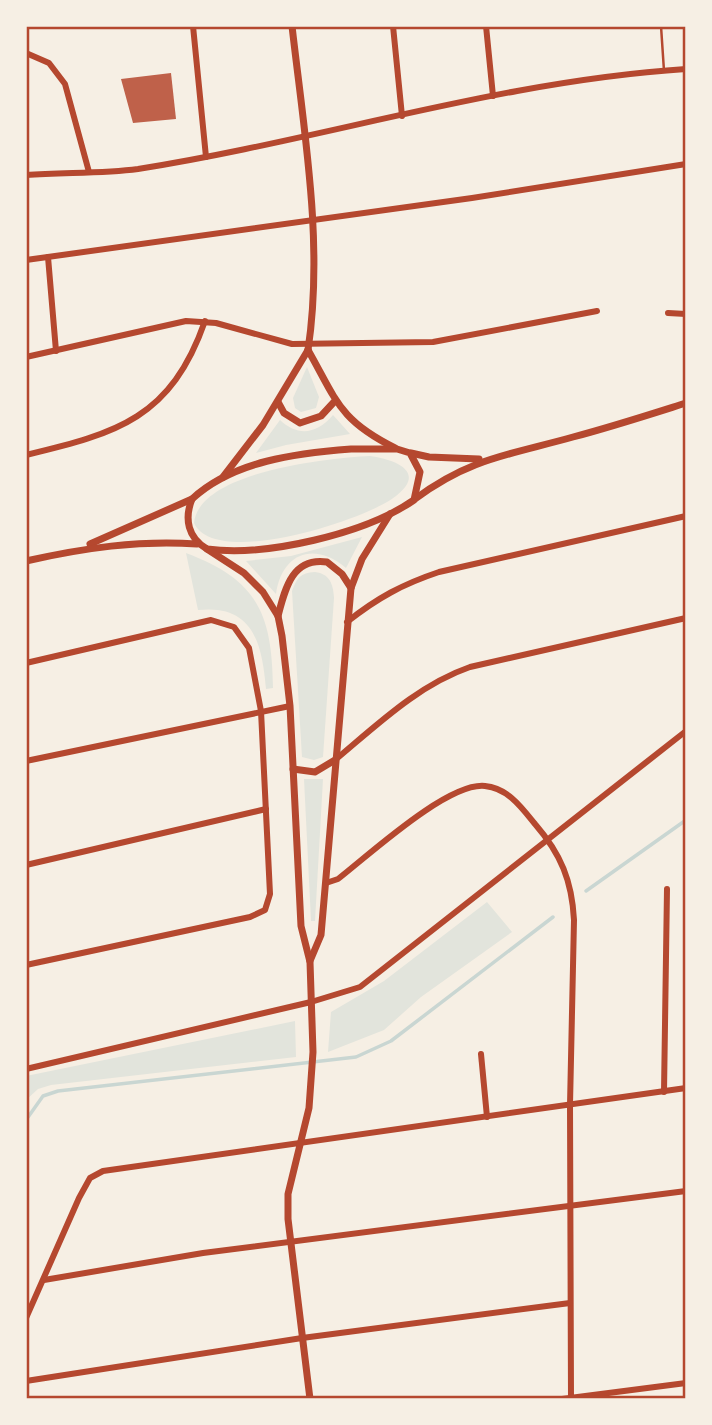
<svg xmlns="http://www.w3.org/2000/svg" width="712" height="1425" font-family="Karla,sans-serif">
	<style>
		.green { fill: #e2e4dc }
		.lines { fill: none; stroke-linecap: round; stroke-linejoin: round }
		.stream { stroke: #c9d6d2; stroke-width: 3.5 }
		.building { fill: #bf614a }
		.service { stroke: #b5482f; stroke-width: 2.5 }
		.minor { stroke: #b5482f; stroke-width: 6 }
		.tertiary { stroke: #b5482f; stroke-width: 7 }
		.neatline { fill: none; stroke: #b5482f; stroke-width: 2.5 }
	</style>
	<rect width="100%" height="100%" fill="#f6efe4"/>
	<g class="green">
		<path d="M 307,367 L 319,397 L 316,408 L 301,412 L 295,408 L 293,398 Z"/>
		<path d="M 333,415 L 350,434 L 286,445 L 256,453 L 280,420 C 298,437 317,434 333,415 Z"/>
		<path d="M 370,456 C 393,459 428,471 396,496 C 366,520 215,569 194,523 C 199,471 330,458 370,456 Z"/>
		<path d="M 362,537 L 346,568 C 314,541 282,553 276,594 L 246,561 L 291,556 Z"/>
		<path d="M 186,553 C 258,580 272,614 273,688 L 266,689 C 262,643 253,604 198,610 Z"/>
		<path d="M 315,572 C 330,574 333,584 334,598 L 323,757 L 314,760 L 302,757 L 292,591 C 297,578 300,573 315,572 Z"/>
		<path d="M 304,779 L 323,779 L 315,921 L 311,921 Z"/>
		<path d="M 487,902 L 512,932 L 421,997 L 384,1030 L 328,1052 L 331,1012 L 384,981 Z"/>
		<path d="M 295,1021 L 296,1057 L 51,1085 L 38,1089 L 26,1100 L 26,1076 Z"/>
	</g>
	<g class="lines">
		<g class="stream">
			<path d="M 586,891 L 686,820"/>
			<path d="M 26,1120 L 43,1096 L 58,1091 L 356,1057 L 391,1041 L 553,917"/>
		</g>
	</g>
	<path class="building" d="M 171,73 L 176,119 L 133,123 L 121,79 Z"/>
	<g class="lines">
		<path class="service" d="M 661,26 L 664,71"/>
		<g class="minor">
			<path d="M 193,26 L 206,157"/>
			<path d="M 393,26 L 402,116"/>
			<path d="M 486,26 L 493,96"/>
			<path d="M 26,53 L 49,63 L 65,84 L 89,172"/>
			<path d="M 26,175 C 63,172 101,174 138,169 C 321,140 500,81 686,69"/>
			<path d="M 48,257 L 56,351"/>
			<path d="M 26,260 L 472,198 L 686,164"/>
			<path d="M 668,313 L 686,314"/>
			<path d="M 26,357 L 186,321 L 216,323 L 292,344 L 433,342 L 597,311"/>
			<path d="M 26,455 C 118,433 171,418 205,321"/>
			<path d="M 347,622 C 377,598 403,584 439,572 L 686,516"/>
			<path d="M 26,663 L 211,620 L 234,627 L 249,648 L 261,711 L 270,894 L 265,910 L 250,917 L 26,965"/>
			<path d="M 335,760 C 377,725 418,685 470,667 L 686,618"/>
			<path d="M 26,761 L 290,706"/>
			<path d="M 26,865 L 266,809"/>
			<path d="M 326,883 L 338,879 C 369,855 448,782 485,786 C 508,788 522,808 535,824 C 561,854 572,881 574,920 L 570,1105 L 571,1399"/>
			<path d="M 481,1054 L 487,1117"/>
			<path d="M 26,1069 L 311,1002 L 360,987 L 686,731"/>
			<path d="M 664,1092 L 667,889"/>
			<path d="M 44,1280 L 203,1253 L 686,1191"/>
			<path d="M 26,1318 L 79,1198 L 90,1178 L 103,1171 L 686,1088"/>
			<path d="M 26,1381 L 302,1338 L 570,1303"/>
			<path d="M 562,1399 L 686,1383"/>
		</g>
		<g class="tertiary">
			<path d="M 292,26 C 304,132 324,244 308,350"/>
			<path d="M 308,350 C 337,401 339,420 395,448"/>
			<path d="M 278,402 L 284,413 L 300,423 L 321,416 L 334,402"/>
			<path d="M 351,449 L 397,449 L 410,453 L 420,472 L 414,500 C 365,534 265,557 207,549 C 188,538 184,519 192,499 C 233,461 297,453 351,449 Z"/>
			<path d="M 411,453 L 429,457 L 479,459"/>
			<path d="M 223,477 L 263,425 L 308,350"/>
			<path d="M 415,499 C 470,458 509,455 573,437 C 611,427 648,415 686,403"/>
			<path d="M 90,544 L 192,499"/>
			<path d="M 207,549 L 244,573 L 263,592 L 278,616 L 282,636 L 290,706 L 301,926 L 310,962 L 313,1052 L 309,1108 L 288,1194 L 288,1219 L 310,1399"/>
			<path d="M 26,561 C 84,548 138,540 197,544"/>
			<path d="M 278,616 C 285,589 292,557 327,562 L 342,574 L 351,588"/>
			<path d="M 293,769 L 315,772 L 335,760"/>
			<path d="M 310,961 L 321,935 L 351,588 L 362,559 L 390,514"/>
		</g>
	</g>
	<rect width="712" height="1425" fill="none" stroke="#f6efe4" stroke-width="56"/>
	<rect x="28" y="28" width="656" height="1369" class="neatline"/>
</svg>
